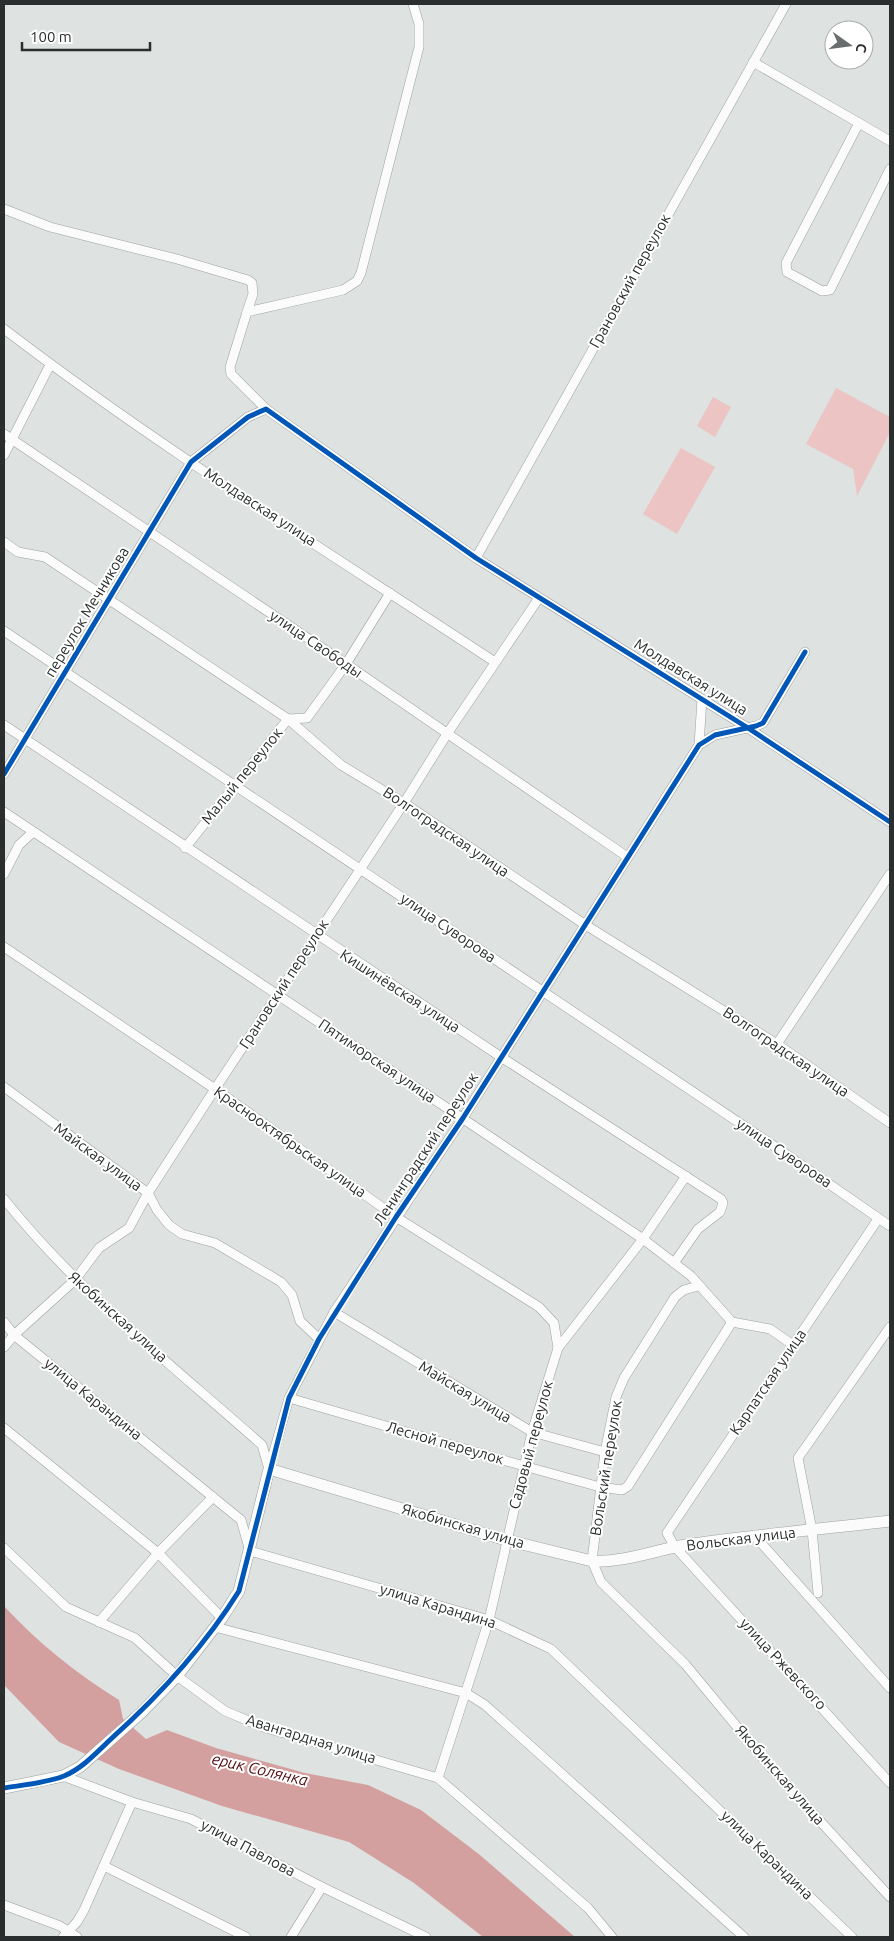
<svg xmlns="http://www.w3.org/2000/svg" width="894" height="1941" font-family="Ubuntu,sans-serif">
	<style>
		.green { fill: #ecc4c3 }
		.water { fill: #d4a09f }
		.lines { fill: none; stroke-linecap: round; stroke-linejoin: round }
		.street-casing { stroke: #9ea1a1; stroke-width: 10 }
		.secondary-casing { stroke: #9ea1a1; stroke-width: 12 }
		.street { stroke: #fafbfa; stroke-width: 9 }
		.secondary { stroke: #fafbfa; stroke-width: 11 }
		.cycleway-casing { stroke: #fff; stroke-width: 8 }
		.cycleway { stroke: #0057b8; stroke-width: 5 }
		.labels { text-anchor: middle; stroke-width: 4; stroke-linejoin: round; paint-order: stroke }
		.street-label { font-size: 15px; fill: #2b2e2e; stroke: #fff }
		.water-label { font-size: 16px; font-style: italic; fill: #530e15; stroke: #fff }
	</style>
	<rect width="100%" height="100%" fill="#dee2e1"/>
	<g class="green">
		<path d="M 836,388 L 890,417 L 890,432 L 857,496 L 853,469 L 806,444 Z"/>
		<path d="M 713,397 L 731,407 L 715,437 L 697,426 Z"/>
		<path d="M 681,448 L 715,467 L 677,534 L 643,514 Z"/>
	</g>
	<path class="water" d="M 4,1606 C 38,1643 76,1673 119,1700 L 123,1719 L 146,1739 L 167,1730 L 216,1748 L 305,1773 L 368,1785 L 421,1810 L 480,1855 L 575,1937 L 483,1937 L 414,1883 L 349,1842 L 222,1806 L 119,1769 L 59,1742 L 4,1685 Z"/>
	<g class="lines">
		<defs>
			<g id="street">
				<path d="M 753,62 L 859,123"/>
				<path d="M 890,141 L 859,123 L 786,263 L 787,272 L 822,291 L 830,290 L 890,169"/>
				<path d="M 4,209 L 50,227 L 177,259 L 248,280 L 252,283 L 253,294 L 247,312"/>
				<path d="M 4,329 C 161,449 330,553 495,662"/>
				<path d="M 266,409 L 231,374 L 230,367 L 247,312 L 343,290 L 357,281 L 361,273 L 419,47 L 419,24 L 413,4"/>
				<path d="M 4,434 L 346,664 L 626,856"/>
				<path d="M 4,455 L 50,365"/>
				<path d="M 4,542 L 18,552 L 45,557 L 288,719 L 341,765 L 404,803 L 584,924 L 777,1044 L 890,1123"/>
				<path d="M 476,558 L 786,4"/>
				<path d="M 4,631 L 774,1146 L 890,1226"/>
				<path d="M 4,725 L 501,1057 L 721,1199 L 723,1203 L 720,1212 L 698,1229 L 674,1263"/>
				<path d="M 699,745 L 702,699"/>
				<path d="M 4,774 L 191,462 L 248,417 L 266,409 L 476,558 L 748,728 L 890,822"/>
				<path d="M 4,812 L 643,1239 L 691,1276 L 732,1322 L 770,1329 L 793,1345"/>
				<path d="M 185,848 L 288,719 L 307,718 L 346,664 L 390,593"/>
				<path d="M 4,874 L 19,845 L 33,832"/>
				<path d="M 4,947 L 215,1089 L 396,1217 L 539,1307 L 554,1323 L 558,1348"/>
				<path d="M 777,1044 L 890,874"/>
				<path d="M 4,1087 L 148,1193 L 157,1210 L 169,1225 L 182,1234 L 215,1243 L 281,1282 L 292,1295 L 300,1321 L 319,1339"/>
				<path d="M 4,1199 C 78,1292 173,1366 262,1445 L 269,1469"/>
				<path d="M 878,1219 L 667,1533 L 675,1547 L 890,1783"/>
				<path d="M 698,1286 L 684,1290 L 675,1297 L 624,1378 L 616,1397 L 605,1452 L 592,1561 L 601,1582 L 685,1664 L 772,1769 L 890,1897"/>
				<path d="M 334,1312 L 532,1432 L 605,1452"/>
				<path d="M 4,1322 L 14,1335 L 241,1520 L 250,1551 L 489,1620 L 551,1649 L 852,1937"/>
				<path d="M 4,1347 L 14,1335 L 75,1280 L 99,1248 L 129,1228 L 148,1193 L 215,1089 L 404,803 L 447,734 L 539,598"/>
				<path d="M 289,1398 L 524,1466 L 600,1487 L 622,1490 L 628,1486 L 732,1322"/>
				<path d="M 4,1428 L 158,1553 L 222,1618"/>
				<path d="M 269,1469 L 289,1398 L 334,1312 L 463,1118 L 699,745 L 715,735 L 756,726 L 763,723 L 805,652"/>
				<path d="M 754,1535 L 890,1688"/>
				<path d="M 4,1548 L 66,1607 L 135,1638 L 177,1676 L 225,1711 L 263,1727 L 438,1778 L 588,1908 L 612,1937"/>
				<path d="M 818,1593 L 812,1530 L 798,1458 L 890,1327"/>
				<path d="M 99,1622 L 158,1553 L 213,1497"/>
				<path d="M 215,1627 L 466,1693 L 485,1705 L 744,1937"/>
				<path d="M 63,1776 L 132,1802 L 191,1819 L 322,1887 L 426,1937"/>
				<path d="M 438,1778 L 489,1620 L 532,1432 L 558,1348 L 643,1239 L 686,1176"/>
				<path d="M 104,1866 L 246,1937"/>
				<path d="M 4,1905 L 60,1926 L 77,1937"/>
				<path d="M 63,1937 L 77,1922 L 84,1910 L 132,1802"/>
				<path d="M 291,1937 L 322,1887"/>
			</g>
			<path id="secondary" d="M 4,1788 L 63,1776 L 80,1767 L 141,1713 L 177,1676 L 222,1618 L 239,1591 L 269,1469 L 506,1540 L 592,1561 C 623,1563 655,1550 686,1545 C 754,1535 822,1529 890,1521"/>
		</defs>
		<use href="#street" class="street-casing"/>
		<use href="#secondary" class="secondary-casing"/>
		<use href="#street" class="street"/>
		<use href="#secondary" class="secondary"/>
		<defs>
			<g id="cycleway">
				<path d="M 4,774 L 191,462 L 248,417 L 266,409 L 476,558 L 748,728 L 890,822"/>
				<path d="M 4,1788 C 23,1785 46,1783 64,1776 C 83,1768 97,1752 112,1738 C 161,1694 204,1647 239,1591 L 289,1398 L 319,1339 L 396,1217 L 463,1118 L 699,745 L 715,735 L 756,726 L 763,723 L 805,652"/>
			</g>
		</defs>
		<use href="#cycleway" class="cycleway-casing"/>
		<use href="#cycleway" class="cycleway"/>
	</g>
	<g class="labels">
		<g class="street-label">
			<text transform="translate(630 281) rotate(-61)" y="5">Грановский переулок</text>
			<text transform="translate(260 507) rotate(33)" y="5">Молдавская улица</text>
			<text transform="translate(87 612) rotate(-59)" y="5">переулок Мечникова</text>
			<text transform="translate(316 644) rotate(34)" y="5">улица Свободы</text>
			<text transform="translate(691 677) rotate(32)" y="5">Молдавская улица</text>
			<text transform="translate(242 776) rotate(-51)" y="5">Малый переулок</text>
			<text transform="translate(446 832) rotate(34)" y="5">Волгоградская улица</text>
			<text transform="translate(448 928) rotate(34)" y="5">улица Суворова</text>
			<text transform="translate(284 984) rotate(-57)" y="5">Грановский переулок</text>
			<text transform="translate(400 991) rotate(33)" y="5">Кишинёвская улица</text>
			<text transform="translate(786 1052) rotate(34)" y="5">Волгоградская улица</text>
			<text transform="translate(377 1061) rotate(34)" y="5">Пятиморская улица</text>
			<text transform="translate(290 1142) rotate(35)" y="5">Краснооктябрьская улица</text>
			<text transform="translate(426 1149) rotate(-57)" y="5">Ленинградский переулок</text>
			<text transform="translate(784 1153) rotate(34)" y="5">улица Суворова</text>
			<text transform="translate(98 1157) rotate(36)" y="5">Майская улица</text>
			<text transform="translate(118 1317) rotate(42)" y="5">Якобинская улица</text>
			<text transform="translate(768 1382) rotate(-56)" y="5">Карпатская улица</text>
			<text transform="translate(465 1392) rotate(31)" y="5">Майская улица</text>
			<text transform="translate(93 1399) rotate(39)" y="5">улица Карандина</text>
			<text transform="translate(445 1443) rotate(16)" y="5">Лесной переулок</text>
			<text transform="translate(531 1445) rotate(-75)" y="5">Садовый переулок</text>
			<text transform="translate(606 1468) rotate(-81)" y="5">Вольский переулок</text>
			<text transform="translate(463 1526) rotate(16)" y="5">Якобинская улица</text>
			<text transform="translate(741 1539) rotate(-7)" y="5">Вольская улица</text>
			<text transform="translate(438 1606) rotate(17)" y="5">улица Карандина</text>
			<text transform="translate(783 1664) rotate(47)" y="5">улица Ржевского</text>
			<text transform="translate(311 1739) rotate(17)" y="5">Авангардная улица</text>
			<text transform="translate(780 1775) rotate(49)" y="5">Якобинская улица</text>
			<text transform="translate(248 1848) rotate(28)" y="5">улица Павлова</text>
			<text transform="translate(767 1855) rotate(44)" y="5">улица Карандина</text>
		</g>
		<g class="water-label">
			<text transform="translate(260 1769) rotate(13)" y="6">ерик Солянка</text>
		</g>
	</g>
	<rect width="894" height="1941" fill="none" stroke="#2b2e2e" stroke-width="10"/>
	<g transform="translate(849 45) rotate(104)"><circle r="24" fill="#ffffff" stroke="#aaabab"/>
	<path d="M0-4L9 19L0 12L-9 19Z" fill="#6a6d6d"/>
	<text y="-8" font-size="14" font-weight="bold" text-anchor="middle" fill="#2b2e2e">С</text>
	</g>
	<path d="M22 42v8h128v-8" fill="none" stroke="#2b2e2e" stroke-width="2.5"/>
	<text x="30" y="42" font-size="15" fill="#2b2e2e" stroke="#ffffff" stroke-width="4" paint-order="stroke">100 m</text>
</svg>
